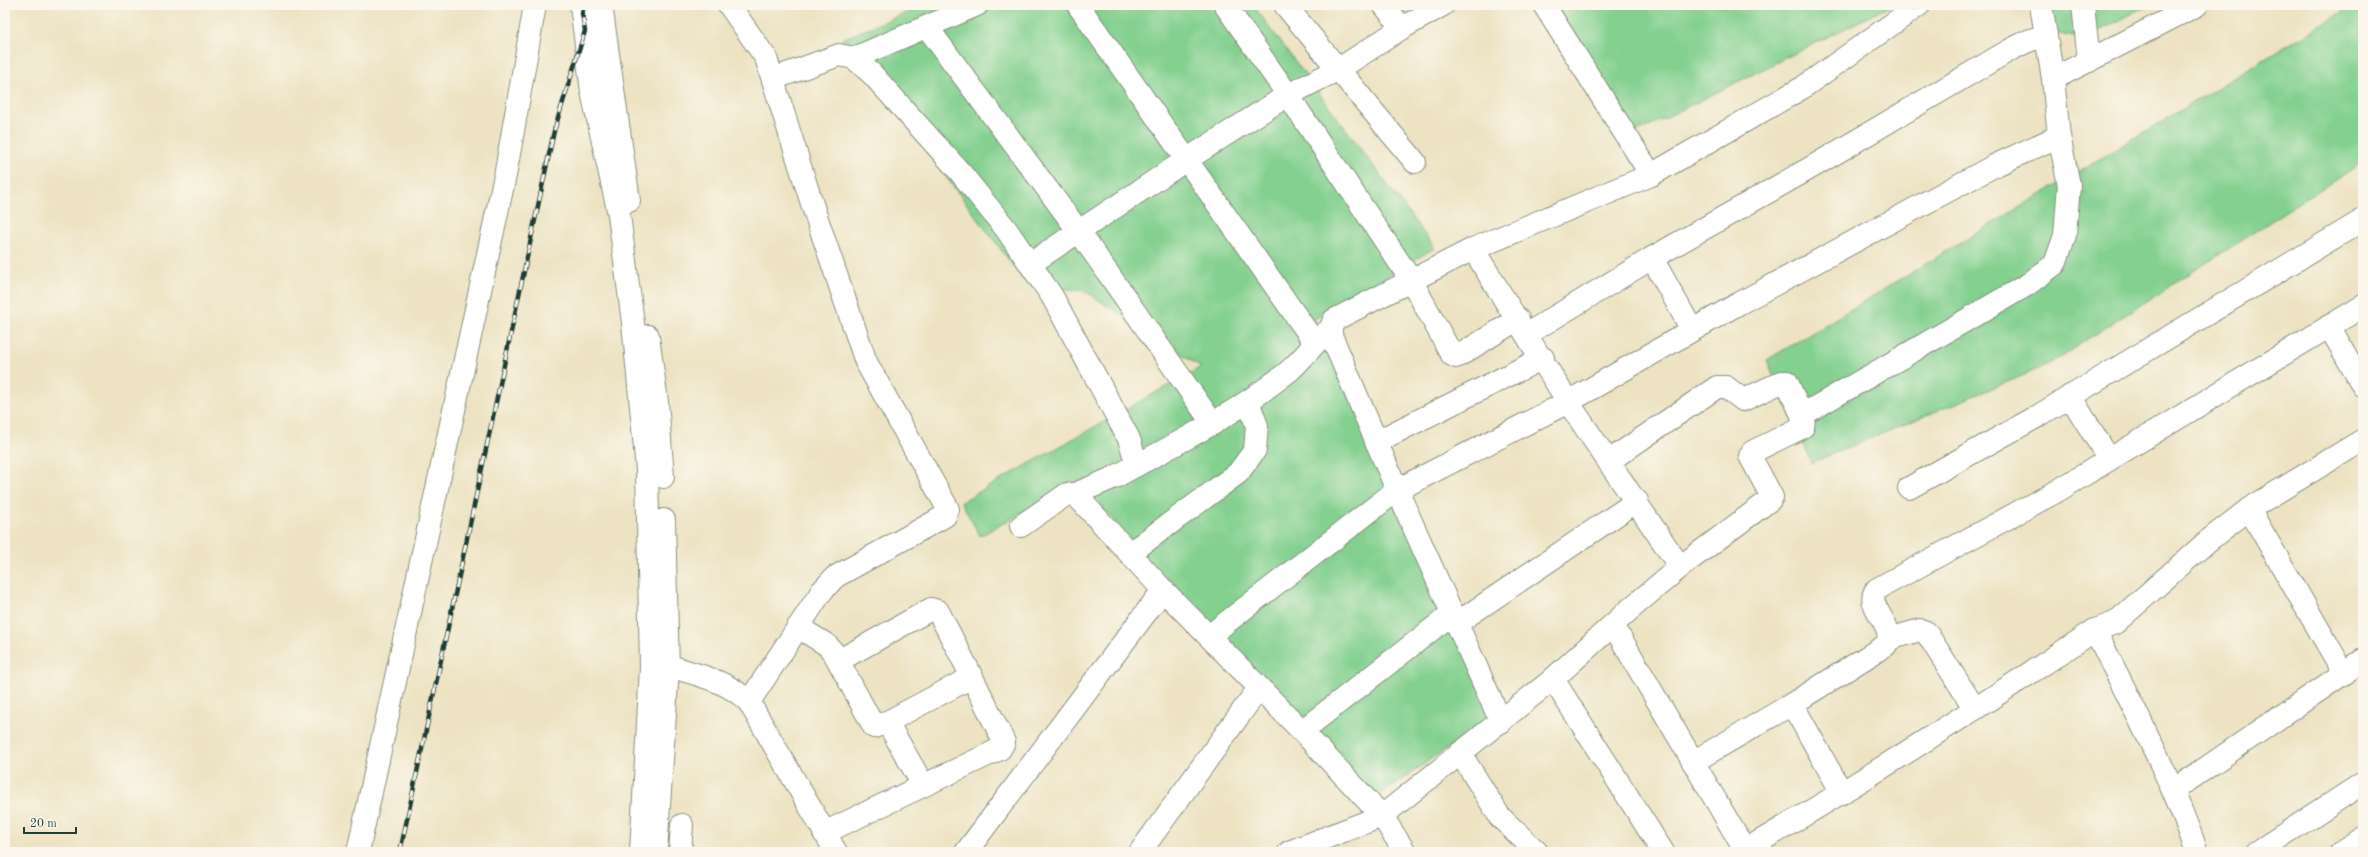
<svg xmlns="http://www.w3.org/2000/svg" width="2368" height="857" font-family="'Old Standard TT',serif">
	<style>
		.green { fill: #83d08f; stroke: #518662 }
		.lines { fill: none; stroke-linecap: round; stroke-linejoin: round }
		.minor-casing { stroke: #86907c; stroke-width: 24 }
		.highway-casing { stroke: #86907c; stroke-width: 24 }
		.minor { stroke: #fff; stroke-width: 22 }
		.highway { stroke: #fff; stroke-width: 22 }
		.rail-casing { stroke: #1f3d34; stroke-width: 4.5 }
		.rail { stroke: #fbf7ec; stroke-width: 3; stroke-dasharray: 9; stroke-linecap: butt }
	</style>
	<rect width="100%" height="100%" fill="#fbf7ec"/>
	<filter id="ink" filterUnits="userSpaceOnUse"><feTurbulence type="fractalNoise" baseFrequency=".025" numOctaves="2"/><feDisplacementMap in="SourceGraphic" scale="8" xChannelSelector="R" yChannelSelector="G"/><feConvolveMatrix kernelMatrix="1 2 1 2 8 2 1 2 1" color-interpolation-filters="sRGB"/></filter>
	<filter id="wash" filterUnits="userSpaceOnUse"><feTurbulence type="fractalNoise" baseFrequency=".012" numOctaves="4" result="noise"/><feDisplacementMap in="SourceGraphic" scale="16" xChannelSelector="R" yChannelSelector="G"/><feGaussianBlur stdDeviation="0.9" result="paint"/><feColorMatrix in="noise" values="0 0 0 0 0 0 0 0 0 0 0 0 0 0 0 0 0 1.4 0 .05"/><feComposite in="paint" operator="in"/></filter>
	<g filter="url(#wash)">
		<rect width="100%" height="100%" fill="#ede3c3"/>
		<g class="green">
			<path d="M 925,5 L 1253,5 L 1435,248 L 1314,319 L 1497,715 L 1374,798 L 1170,585 L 1080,481 L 980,536 L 961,502 L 1201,367 L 1085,291 L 1027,284 L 842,39 Z"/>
			<path d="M 1546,5 L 1892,5 L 1625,138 Z"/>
			<path d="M 2044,5 L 2149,5 L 2083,39 L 2055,33 Z"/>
			<path d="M 2354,5 L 2363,5 L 2363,162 L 2046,366 L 1811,463 L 1767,360 Z"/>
		</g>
	</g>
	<g filter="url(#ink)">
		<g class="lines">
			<defs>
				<g id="minor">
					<path d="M 729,5 L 766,58 L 813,207 L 866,362 L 948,509 L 945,516 L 835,577 L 822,591 L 749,702"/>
					<path d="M 1078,5 L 1315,343"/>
					<path d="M 1225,5 L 1288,95 L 1411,280 L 1452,355 L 1456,357 L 1460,355 L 1518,319"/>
					<path d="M 1285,5 L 1415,162"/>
					<path d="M 1384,5 L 1402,28 L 1443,5"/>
					<path d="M 1544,5 L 1651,175"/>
					<path d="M 2083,5 L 2089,61"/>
					<path d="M 927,27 L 1080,233 L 1213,424"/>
					<path d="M 854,58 L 977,5"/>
					<path d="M 773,79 L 839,55 L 854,58 L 872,74 L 960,172 L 1006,229 L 1052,296 L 1129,439 L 1137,465 L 1115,477 L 1075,494"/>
					<path d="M 2053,79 L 2197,5"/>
					<path d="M 1473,249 L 1568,402 L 1680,567"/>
					<path d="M 1652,258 L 1692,330"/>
					<path d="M 1030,264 L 1186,160 L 1288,95 L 1339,69 L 1402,28"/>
					<path d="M 2329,326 L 2363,386"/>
					<path d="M 1527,334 L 1652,258 L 1812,167 L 2010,50 L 2028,41 L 2046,35"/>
					<path d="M 2070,396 L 2109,459"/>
					<path d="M 1802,415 L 2027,285 L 2055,264 L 2065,235 L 2069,185 L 2059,136"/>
					<path d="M 1376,442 L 1543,358"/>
					<path d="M 1137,465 C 1190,437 1242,409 1289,371 C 1302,360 1313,345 1325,333"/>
					<path d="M 1909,488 L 2038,416 L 2363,220"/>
					<path d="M 2249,509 L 2344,673"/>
					<path d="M 1021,526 L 1067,494 L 1075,494 L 1163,590 L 1302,731 L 1382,816 L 1405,852"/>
					<path d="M 1130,553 L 1238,473 L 1255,450 L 1257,426 L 1248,401"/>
					<path d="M 1457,623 L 1637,501"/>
					<path d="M 1613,625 L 1746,852"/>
					<path d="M 798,627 L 827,645 L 834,653 L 874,727 L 887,722 L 972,677 L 938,611 L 931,609 L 840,660"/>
					<path d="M 2095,630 C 2131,703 2170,775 2197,852"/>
					<path d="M 1209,636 L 1397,490 L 1568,402 L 1738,304 L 1994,166 L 2059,136 L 2053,79 L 2041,5"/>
					<path d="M 1889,639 L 1920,630 L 1926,632 L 1975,709"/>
					<path d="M 668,668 L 676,668 C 702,676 729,682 749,702 L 836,852"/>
					<path d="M 1553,679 L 1663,852"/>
					<path d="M 1792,704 L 1842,793"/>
					<path d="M 887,722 L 923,785"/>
					<path d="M 1501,722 L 1397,490 L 1331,335 L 1331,327 L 1334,320 L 1473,249 L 1651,175 L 1802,88 L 1919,5"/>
					<path d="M 1302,731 L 1453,613"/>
					<path d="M 1460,753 L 1500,817 L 1537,852"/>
					<path d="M 1693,762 L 1792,704 L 1886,645 C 1898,626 1862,605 1877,589 L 2059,490 L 2363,306"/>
					<path d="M 2174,790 L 2363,660"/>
					<path d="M 824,833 L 1000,749 L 1004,742 L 972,677"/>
					<path d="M 1745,850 C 1864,781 1980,707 2095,630 L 2115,623 L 2209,540 L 2249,509 L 2363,440"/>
					<path d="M 358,852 L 506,171 L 535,5"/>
					<path d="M 680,852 L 682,825"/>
					<path d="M 966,852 L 1163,590"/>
					<path d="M 1140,852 L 1259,688"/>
					<path d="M 1289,852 L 1382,816 L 1553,679 L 1629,610 L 1680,567 L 1770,500 L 1772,497 L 1750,456 L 1752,452 L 1803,427 L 1804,420 L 1787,382 L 1782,382 L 1743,400 L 1726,387 L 1717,387 L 1609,461"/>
					<path d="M 2257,852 L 2363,783"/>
					<path d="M 2341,852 L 2363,838"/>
				</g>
				<g id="highway">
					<path d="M 581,5 L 592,92 L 619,215 L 633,323 L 647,470 L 651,667 L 641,852"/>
					<path d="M 601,5 L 629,201"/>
					<path d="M 648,336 L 657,402 L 663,477"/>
					<path d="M 656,852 L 668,668 L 664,520"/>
				</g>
			</defs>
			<use href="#minor" class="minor-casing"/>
			<use href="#highway" class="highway-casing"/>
			<use href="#minor" class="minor"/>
			<use href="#highway" class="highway"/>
			<defs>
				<path id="rail" d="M 400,852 L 554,131 L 585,31 L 582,13 L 585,5"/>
			</defs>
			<use href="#rail" class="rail-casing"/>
			<use href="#rail" class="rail"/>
		</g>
	</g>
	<rect width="2368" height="857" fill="none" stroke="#fbf7ec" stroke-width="20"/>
	<path d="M24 827v6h52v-6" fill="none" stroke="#1f3d34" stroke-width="2"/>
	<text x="30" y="827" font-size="12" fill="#1f3d34" stroke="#fbf7ec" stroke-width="3" paint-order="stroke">20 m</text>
</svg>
